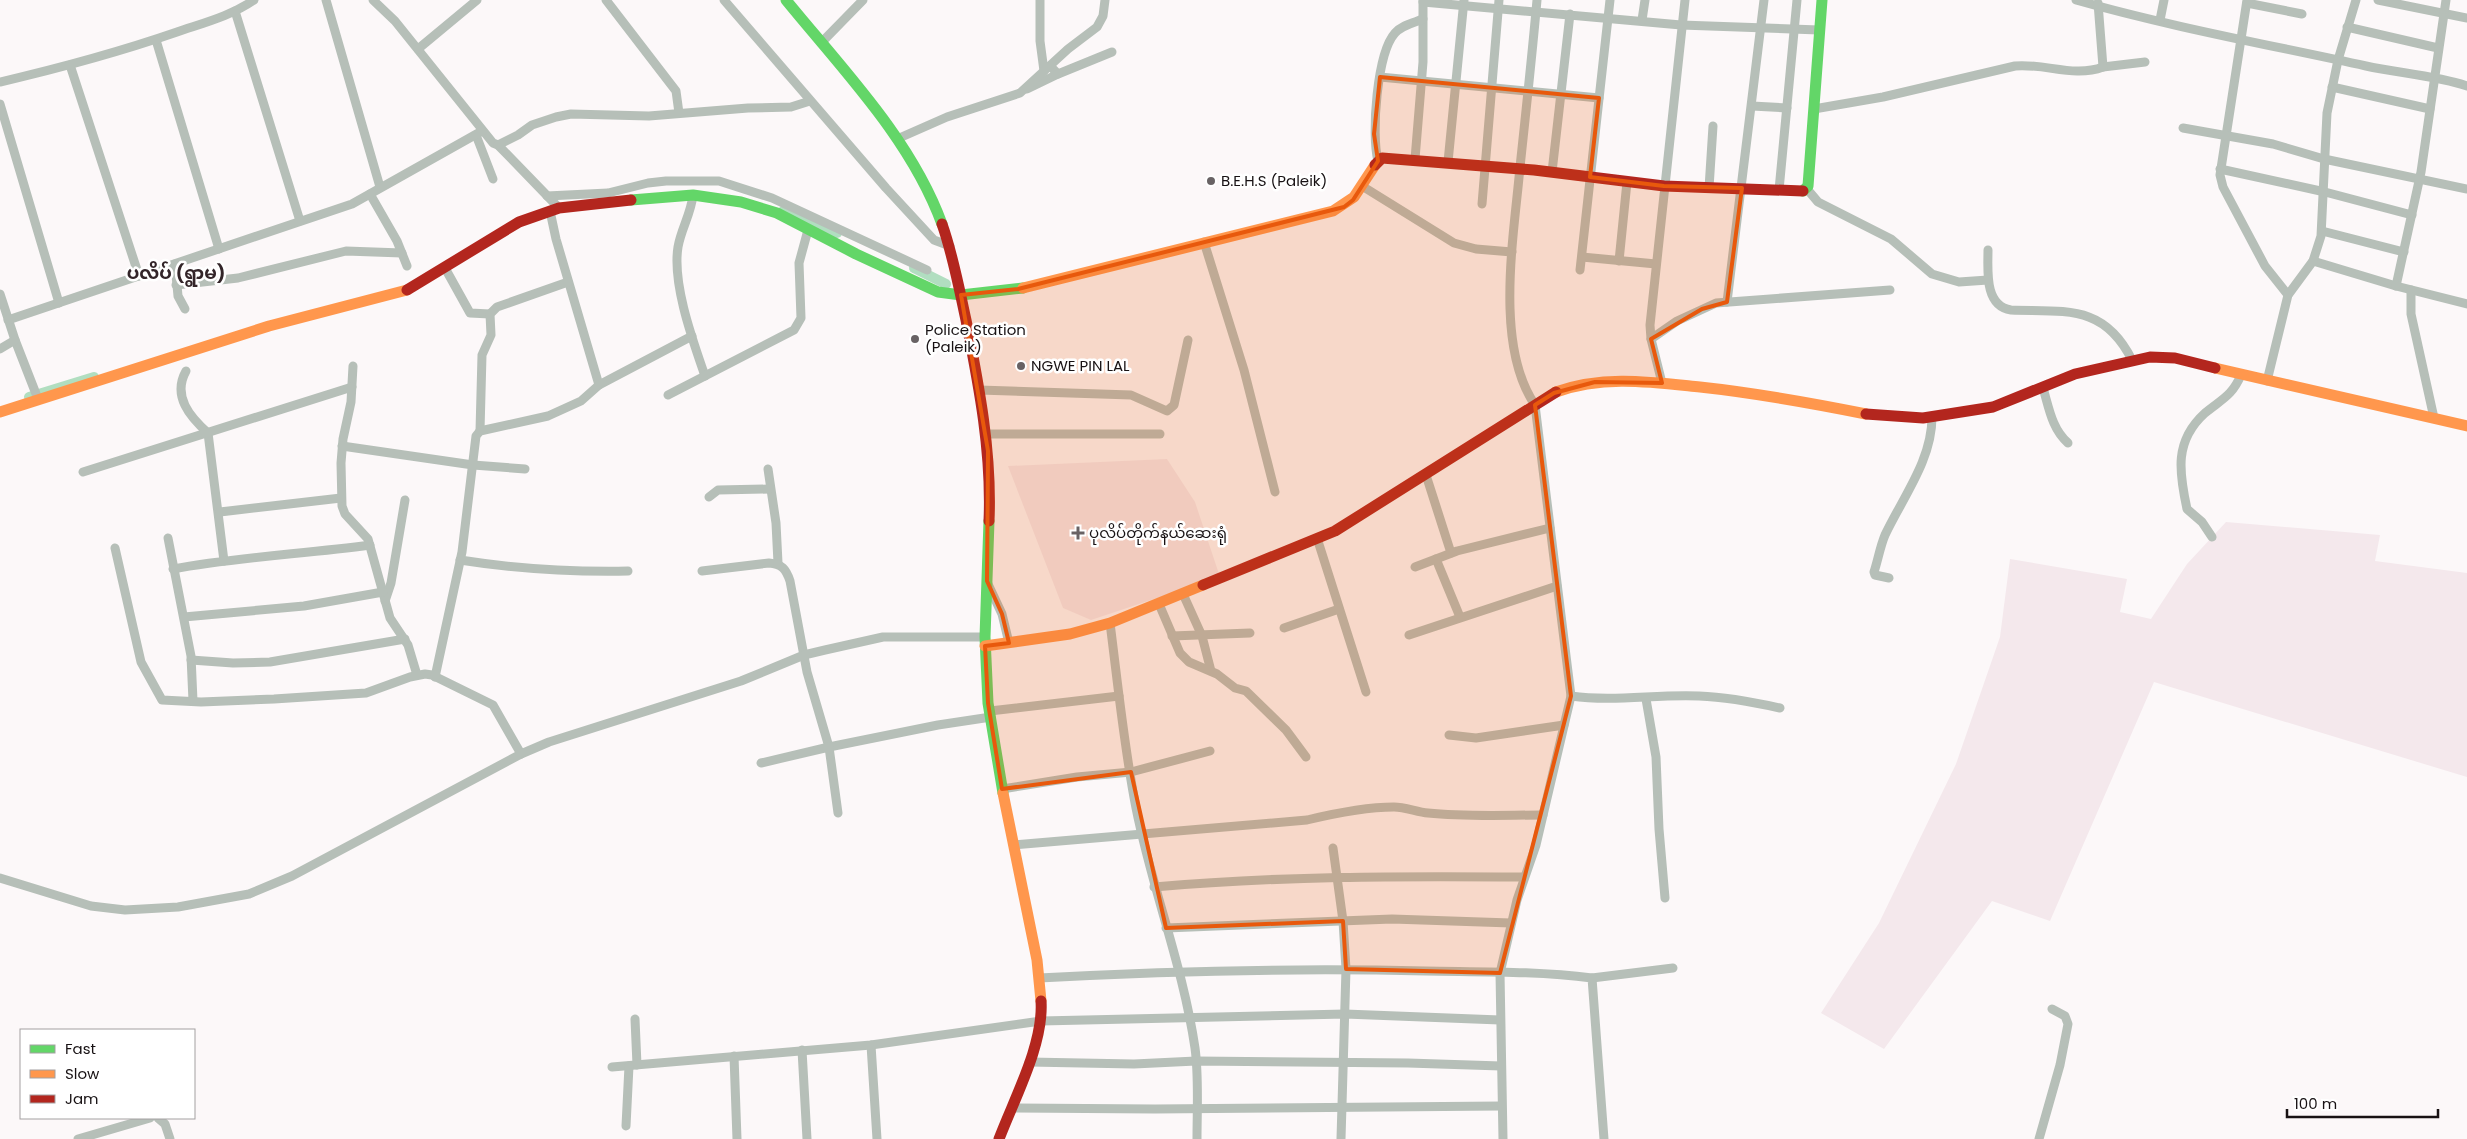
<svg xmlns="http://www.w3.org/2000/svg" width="2467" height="1139" font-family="Poppins,'Noto Sans Myanmar',sans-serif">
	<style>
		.built { fill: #f4e8ec }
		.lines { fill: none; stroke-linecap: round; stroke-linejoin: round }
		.canal { stroke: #b1dec0; stroke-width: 10 }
		.street { stroke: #b6bfb8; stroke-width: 9 }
		.fast { stroke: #63d668; stroke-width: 11 }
		.slow { stroke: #ff974d; stroke-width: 11 }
		.jam { stroke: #b3261e; stroke-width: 11 }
		.marked { fill: #e8590c; fill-opacity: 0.2; stroke: #e8590c; stroke-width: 4; stroke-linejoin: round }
		.poi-dot { fill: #686264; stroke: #fff; stroke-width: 2 }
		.labels { text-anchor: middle; stroke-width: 5; stroke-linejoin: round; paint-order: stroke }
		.poi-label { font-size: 15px; fill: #181214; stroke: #fff; text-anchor: start }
		.quarter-label { font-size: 18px; font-weight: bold; fill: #332529; stroke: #fff }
	</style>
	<rect width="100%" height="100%" fill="#fcf8f9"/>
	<g class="built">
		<path d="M 1167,459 L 1195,502 L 1220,577 L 1091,620 L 1063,608 L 1008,466 Z"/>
		<path d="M 2226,522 L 2380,535 L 2375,561 L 2467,573 L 2467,777 L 2154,682 L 2050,921 L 1992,901 L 1884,1049 L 1821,1013 L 1879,923 L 1956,764 L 2000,637 L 2010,559 L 2127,579 L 2120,612 L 2151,619 L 2187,564 Z"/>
	</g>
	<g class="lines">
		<g class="canal">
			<path d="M 783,211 L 837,233"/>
			<path d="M 914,268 L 946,284"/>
			<path d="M 29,397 L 94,377"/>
		</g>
		<g class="street">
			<path d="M 326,0 L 380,187"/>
			<path d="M 373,0 L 395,21 L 493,143 L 498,145 L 559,208"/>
			<path d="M 606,0 L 676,91 L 679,113"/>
			<path d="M 724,0 L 886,188 L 934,240 L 950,246"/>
			<path d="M 1040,0 L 1040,41 L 1044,71"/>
			<path d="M 2076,0 C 2171,27 2270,45 2366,66 C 2398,73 2438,76 2467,86"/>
			<path d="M 2247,0 L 2220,175 L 2223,187 L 2265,266 L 2288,295"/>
			<path d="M 2378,0 L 2467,18"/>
			<path d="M 1423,2 L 1681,25 L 1819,30"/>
			<path d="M 2098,3 L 2103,67 L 2145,62"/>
			<path d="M 2247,3 L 2302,14"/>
			<path d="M 235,11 L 300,221"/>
			<path d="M 1642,20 L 1645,0"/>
			<path d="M 2160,20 L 2164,0"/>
			<path d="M 2347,27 L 2438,48"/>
			<path d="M 156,40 L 219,249"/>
			<path d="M 821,43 L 863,0"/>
			<path d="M 418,49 L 477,0"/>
			<path d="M 70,65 L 139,276"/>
			<path d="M 1050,66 L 1058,74 L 1112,52"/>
			<path d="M 1380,77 L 1599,98"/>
			<path d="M 0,82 C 60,68 119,52 177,32 C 203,23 231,16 254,0"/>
			<path d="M 2332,87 L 2430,109"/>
			<path d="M 1027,89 L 1058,74"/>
			<path d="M 0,104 L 59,303"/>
			<path d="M 1752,106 L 1787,108"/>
			<path d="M 1814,109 L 1883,97 L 2015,66 C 2045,63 2074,78 2103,67"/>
			<path d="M 2183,128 L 2273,144 L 2324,159 L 2467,189"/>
			<path d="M 476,135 L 493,179"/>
			<path d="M 897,139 L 947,117 L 1020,93 L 1068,49 L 1097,27 L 1103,16 L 1105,0"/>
			<path d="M 498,145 L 518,135 L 532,125 L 556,117 L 571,114 L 649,116 L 748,108 L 791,107 L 810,101"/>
			<path d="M 1415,159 L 1423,62 L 1423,0"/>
			<path d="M 1378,161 C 1371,134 1377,53 1395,33 C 1402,25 1413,23 1423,19"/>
			<path d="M 1448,162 L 1464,0"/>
			<path d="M 2220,169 L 2325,192 L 2412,215"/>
			<path d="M 1552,172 L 1570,14"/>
			<path d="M 1362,186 L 1454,243 L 1476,249 L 1512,252"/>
			<path d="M 1709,188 L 1713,126"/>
			<path d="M 1807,189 L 1818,202 L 1891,239 L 1932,274 L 1959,282 L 1988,280"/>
			<path d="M 1779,190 L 1797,0"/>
			<path d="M 370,194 L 397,241 L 407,266"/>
			<path d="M 693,195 C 691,214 681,229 678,247 C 672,284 693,341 705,376"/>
			<path d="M 547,196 L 608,193 L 648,183 L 666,181 L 719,181 L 772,198 L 927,270"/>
			<path d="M 1482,204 L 1499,0"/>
			<path d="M 550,211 L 556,239 L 599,385"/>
			<path d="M 2322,231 L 2404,252"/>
			<path d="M 1204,242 L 1244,370 L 1275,492"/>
			<path d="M 1988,250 C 1988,270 1984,306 2011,310 C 2066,312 2104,304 2132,360"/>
			<path d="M 1582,257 L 1656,264"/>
			<path d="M 1619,261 L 1627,182"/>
			<path d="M 2313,261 L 2396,286 L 2467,304"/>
			<path d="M 175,264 L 178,296 L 185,309"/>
			<path d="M 445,268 L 470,313 L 490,314"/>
			<path d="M 1580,270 L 1610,0"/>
			<path d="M 176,285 L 238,278 L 346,251 L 402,253"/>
			<path d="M 2396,286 L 2421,172 L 2446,0"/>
			<path d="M 2411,290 L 2411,314 L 2434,418"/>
			<path d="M 0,294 L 15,340 L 38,399"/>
			<path d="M 1727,302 L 1764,0"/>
			<path d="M 8,320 L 352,204 L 482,131"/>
			<path d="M 1651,339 L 1677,321 L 1716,303 L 1890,290"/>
			<path d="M 0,349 L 15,340"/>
			<path d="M 353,366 L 351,402 L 343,439 L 341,463 L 342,506 L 345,514 L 368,539 L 390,618 L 408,645 L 417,675"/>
			<path d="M 186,371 C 172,396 190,417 208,433 L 224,561"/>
			<path d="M 2267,381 L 2288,295 L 2313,261 L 2321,236 L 2327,113 L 2338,60 L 2356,0"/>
			<path d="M 1662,383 L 1651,339 L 1650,325 L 1685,0"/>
			<path d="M 2043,388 C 2049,408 2052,429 2068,443"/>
			<path d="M 979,390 L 1131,395 L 1167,411 L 1174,405 L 1188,340"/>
			<path d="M 668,395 L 794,330 L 801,318 L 799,263 L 808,230"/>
			<path d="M 480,431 L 482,355 L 491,335 L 490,314 L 497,307 L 568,282"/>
			<path d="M 985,434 L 1160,434"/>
			<path d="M 342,446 L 473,465 L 525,469"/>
			<path d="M 768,469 L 776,523 L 778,563"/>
			<path d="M 83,472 L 352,387"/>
			<path d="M 1426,475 L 1451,553"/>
			<path d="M 709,497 L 718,490 L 770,489"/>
			<path d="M 220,512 L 341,498"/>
			<path d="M 2212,537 L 2202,522 L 2187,509 C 2179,472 2174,441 2205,413 C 2222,399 2232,396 2241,375"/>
			<path d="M 168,538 L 191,656 L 193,701"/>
			<path d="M 1317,538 L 1366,692"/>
			<path d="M 115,548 L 141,662 L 162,700 L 201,702 L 274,699 L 366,693 L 410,677 L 425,674 L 432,675 L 493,705 L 521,754"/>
			<path d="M 1436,559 L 1460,617"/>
			<path d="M 460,560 C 517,569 571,572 628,571"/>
			<path d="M 1415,567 L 1457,551 L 1550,528"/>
			<path d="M 173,569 C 238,557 304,554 370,545"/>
			<path d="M 702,571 L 769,563 C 782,564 786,569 790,581 L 807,672 L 829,747 L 938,725 L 991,717"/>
			<path d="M 1889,578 L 1875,575 L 1874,572 C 1878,560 1880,547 1885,535 C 1903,497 1932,460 1932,417"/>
			<path d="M 987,582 L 1002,614 L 1009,643"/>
			<path d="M 1183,594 L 1202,636 L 1211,671"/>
			<path d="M 385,601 L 391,583 L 405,500"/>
			<path d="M 1159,604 L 1180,653 L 1189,662 L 1217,674 L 1235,688 L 1246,691 L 1286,730 L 1306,757"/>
			<path d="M 184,617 L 304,606 L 383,592"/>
			<path d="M 1110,623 C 1118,685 1124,747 1136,808 C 1152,889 1183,966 1195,1048 C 1199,1077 1197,1109 1197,1139"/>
			<path d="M 1284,628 L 1339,609"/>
			<path d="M 1409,635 L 1557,586"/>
			<path d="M 1172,636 L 1250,633"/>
			<path d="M 191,660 L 233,663 L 270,662 L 405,639"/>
			<path d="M 435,677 L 462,552 L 476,436 L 480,431 L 548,416 L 581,401 L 599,385 L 692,336"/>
			<path d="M 1571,696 C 1614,702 1656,694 1699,696 C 1726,697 1753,702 1780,708"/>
			<path d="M 1646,699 L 1656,757 L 1659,829 L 1665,898"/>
			<path d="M 990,711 L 1119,696"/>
			<path d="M 1449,735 L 1476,738 L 1564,725"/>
			<path d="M 761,763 L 829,747 L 838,813"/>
			<path d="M 1002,789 L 1077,777 L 1131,772 L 1210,751"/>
			<path d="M 1014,845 L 1307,820 C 1336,813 1365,807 1394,807 C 1405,807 1417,812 1428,813 C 1466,817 1505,815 1543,815"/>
			<path d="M 1333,848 L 1343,921 L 1346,969 L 1341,1139"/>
			<path d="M 0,878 L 91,906 L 125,910 L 178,907 L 249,894 L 292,876 L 521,754 L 549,742 L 741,681 L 804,655 L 825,650 L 883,637 L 985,637"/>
			<path d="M 1154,887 C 1279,876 1399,876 1524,877"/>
			<path d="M 1166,928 L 1392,919 L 1511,923"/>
			<path d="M 1039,978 C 1168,971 1297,968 1426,971 C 1481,972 1537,971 1592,978 L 1604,1139"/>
			<path d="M 1592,978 L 1673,968"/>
			<path d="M 635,1019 L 637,1065"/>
			<path d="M 871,1045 L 877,1139"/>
			<path d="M 802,1050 L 807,1139"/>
			<path d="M 734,1056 L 737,1139"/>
			<path d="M 1029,1062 L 1134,1064 L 1196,1061 L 1408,1063 L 1501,1066"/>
			<path d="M 612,1067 L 871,1045 L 1041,1021 L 1345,1014 L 1500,1020"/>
			<path d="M 1012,1108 L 1155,1109 L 1501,1106"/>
			<path d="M 158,1118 L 165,1124 L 170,1139"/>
			<path d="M 626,1126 L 629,1066"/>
			<path d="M 78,1139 L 150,1118"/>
			<path d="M 1503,1139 L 1500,973 L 1517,900 L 1536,845 L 1571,696 L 1535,405 C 1494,345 1514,236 1520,167 C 1526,111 1532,56 1537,0"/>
			<path d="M 2039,1139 L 2060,1065 L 2068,1024 L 2065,1016 L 2052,1009"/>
		</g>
		<g class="fast">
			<path d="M 786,0 C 843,70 911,139 942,224"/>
			<path d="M 1803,191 L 1808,186 L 1822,0"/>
			<path d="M 631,200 L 693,195 L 741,202 L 777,213 L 856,254 L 938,292 L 961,295 L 1023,288"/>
			<path d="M 989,521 L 985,637 L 988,703 L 1003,793"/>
		</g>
		<g class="slow">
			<path d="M 1023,288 L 1333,211 L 1354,197 L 1375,165"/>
			<path d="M 2215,368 L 2467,426"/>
			<path d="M 1556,392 C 1603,375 1651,382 1700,387 C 1756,393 1811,403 1866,414"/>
			<path d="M 0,412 L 269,326 L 407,290"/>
			<path d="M 985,646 L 1070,634 L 1110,623 L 1203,585"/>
			<path d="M 1003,793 L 1037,960 L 1041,1001"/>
		</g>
		<g class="jam">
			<path d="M 1375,165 L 1382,158 L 1534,170 L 1664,186 L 1803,191"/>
			<path d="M 942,224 C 953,255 959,288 966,320 C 979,386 992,453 989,521"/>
			<path d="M 407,290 L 519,222 L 559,208 L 631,200"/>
			<path d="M 1866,414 L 1923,418 L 1993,407 L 2075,374 L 2150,357 L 2175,358 L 2215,368"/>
			<path d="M 1203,585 L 1335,531 L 1556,392"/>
			<path d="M 999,1139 C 1014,1099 1044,1044 1041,1001"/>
		</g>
	</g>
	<path class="marked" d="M 1380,77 L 1599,98 L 1590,177 L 1664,186 L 1742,188 L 1727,302 L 1702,309 L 1651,339 L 1662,383 L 1595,382 L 1554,393 L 1535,405 L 1571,696 L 1500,973 L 1346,969 L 1343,921 L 1166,928 L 1131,772 L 1002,789 L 988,703 L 985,646 L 1009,643 L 1002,614 L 987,581 L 988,451 L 961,295 L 1018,289 L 1344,207 L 1353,200 L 1378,161 L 1374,134 Z"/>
	<g class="poi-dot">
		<circle cx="1211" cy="181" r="5"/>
		<circle cx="915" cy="339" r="5"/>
		<circle cx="1021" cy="366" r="5"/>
		<path d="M1075.5 525.5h5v5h5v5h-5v5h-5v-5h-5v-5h5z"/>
	</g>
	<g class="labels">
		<g class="poi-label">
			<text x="1221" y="186">B.E.H.S (Paleik)</text>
			<text x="925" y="335">Police Station<tspan x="925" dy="17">(Paleik)</tspan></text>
			<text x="1031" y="371">NGWE PIN LAL</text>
			<text x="1089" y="538">ပုလိပ်တိုက်နယ်ဆေးရုံ</text>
		</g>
		<g class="quarter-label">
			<text x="176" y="279">ပလိပ် (ရွာမ)</text>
		</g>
	</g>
	<rect x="20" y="1029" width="175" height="90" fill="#ffffff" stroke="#a3a0a1"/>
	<rect x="30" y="1045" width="25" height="8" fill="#63d668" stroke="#a3a0a1"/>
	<text x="65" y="1054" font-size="15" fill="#181214">Fast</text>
	<rect x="30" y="1070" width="25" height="8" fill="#ff974d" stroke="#a3a0a1"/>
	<text x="65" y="1079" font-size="15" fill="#181214">Slow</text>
	<rect x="30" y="1095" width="25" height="8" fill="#b3261e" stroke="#a3a0a1"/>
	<text x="65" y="1104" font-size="15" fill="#181214">Jam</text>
	<path d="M2287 1109v8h151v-8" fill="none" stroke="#181214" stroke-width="2.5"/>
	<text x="2294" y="1109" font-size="15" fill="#181214" stroke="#ffffff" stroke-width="4" paint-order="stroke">100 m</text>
</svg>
